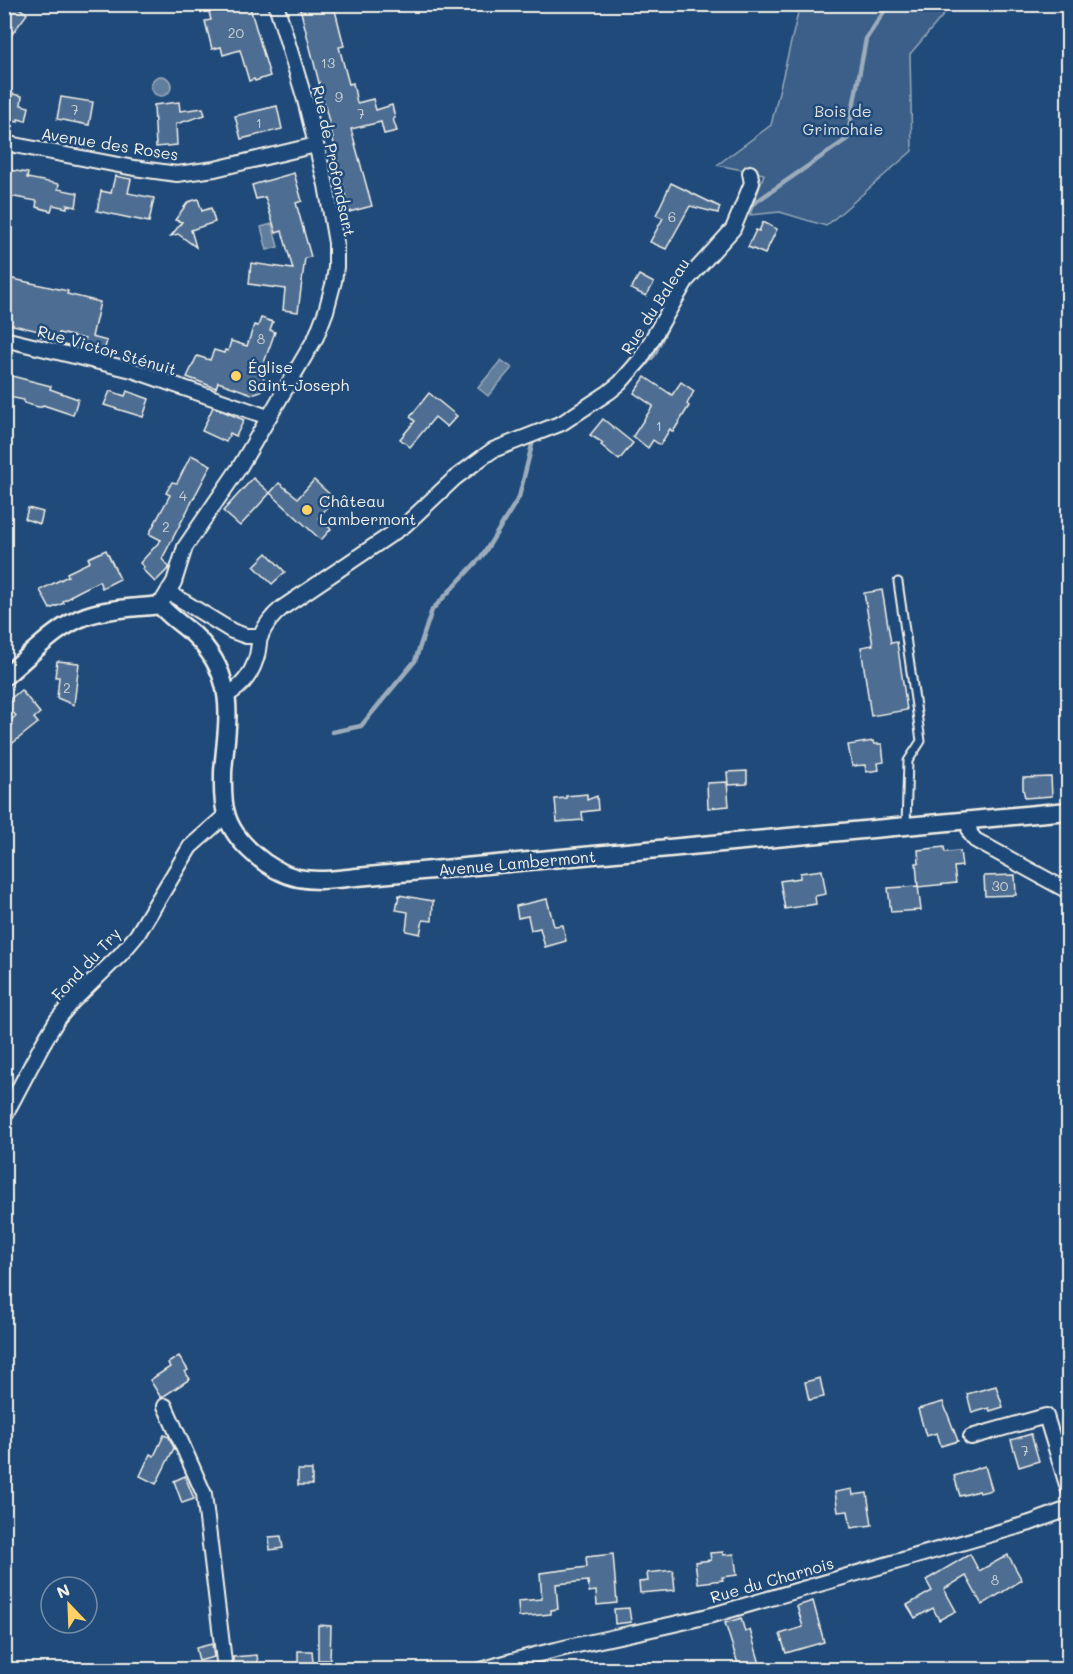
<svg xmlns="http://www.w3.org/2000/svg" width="1073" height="1674" font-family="Mali,sans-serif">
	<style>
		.green { fill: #3a5f88; stroke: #97a8b8; stroke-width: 1.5 }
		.water { fill: #627e9d; stroke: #9cacbb; stroke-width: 1.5 }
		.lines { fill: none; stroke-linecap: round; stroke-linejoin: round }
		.stream { stroke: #9cacbb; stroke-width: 4.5 }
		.building { fill: #4d6e92; stroke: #f4f1e8; stroke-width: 1.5 }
		.service-casing { stroke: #f4f1e8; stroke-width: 11 }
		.minor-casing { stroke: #f4f1e8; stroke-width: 18 }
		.tertiary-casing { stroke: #f4f1e8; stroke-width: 21 }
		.service { stroke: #1f4a7a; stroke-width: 7 }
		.minor { stroke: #1f4a7a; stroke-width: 14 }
		.tertiary { stroke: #1f4a7a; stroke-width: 16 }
		.poi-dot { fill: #ffd166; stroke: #1f4a7a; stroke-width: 2 }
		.labels { text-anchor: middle; stroke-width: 5; stroke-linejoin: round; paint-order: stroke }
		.number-label { font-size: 14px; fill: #cad0d2 }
		.park-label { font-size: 16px; fill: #e1e2de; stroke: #1f4a7a }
		.street-label { font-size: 16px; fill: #f4f1e8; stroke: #1f4a7a }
		.poi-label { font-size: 16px; fill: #f4f1e8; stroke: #1f4a7a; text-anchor: start }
	</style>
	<rect width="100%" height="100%" fill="#1f4a7a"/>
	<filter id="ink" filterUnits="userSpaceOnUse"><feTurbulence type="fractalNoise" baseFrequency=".0167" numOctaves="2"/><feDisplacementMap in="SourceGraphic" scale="12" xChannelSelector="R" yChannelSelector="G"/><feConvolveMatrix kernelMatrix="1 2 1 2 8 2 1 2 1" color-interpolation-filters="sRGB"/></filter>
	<g filter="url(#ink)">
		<path class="green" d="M 800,5 L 952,5 L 910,54 L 912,151 L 826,226 L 780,212 L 750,215 L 764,174 L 717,165 L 771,125 Z"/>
		<g class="water">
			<circle cx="161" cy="86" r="10"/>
			<path d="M 272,224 L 278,247 L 267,250 L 261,227 Z"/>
			<path d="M 501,360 L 512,368 L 488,396 L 478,388 Z"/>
		</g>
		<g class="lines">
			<g class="stream">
				<path d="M 746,211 L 747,208 L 847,139 L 866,39 L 889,4"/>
				<path d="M 633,378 L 654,355 L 670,320"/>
				<path d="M 332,732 L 361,726 L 415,661 L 432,610 L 483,555 L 519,497 L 533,441 L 535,440"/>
			</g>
		</g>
		<g class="building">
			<path d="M 8,4 L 14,4 L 27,14 L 4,45 L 4,9 Z"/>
			<path d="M 207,4 L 249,4 L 270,76 L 255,81 L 254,79 L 249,81 L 240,50 L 223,55 L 221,47 L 212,49 L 205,21 L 211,20 Z"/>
			<path d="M 299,4 L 325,4 L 326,9 L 334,6 L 344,46 L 339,47 L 349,84 L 353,83 L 357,103 L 373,99 L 376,110 L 392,105 L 395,118 L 393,119 L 397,131 L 384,134 L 381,122 L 351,129 L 372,206 L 349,212 L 331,130 Z"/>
			<path d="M 4,92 L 22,96 L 21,105 L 29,107 L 26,121 L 18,119 L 18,122 L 4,119 Z"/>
			<path d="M 61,97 L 93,102 L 89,125 L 57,119 Z"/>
			<path d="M 179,102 L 180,111 L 203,108 L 205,115 L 176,124 L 177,145 L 156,147 L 154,105 Z"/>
			<path d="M 277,106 L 282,129 L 241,139 L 235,116 Z"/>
			<path d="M 4,169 L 28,173 L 27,178 L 59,184 L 58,189 L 78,193 L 76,207 L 67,205 L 67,208 L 53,205 L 51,211 L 36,207 L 37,201 L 4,195 Z"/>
			<path d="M 294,173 L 302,201 L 296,203 L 311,257 L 305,258 L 298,312 L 283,310 L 285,289 L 249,284 L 251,263 L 293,269 L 282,231 L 276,233 L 265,197 L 256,199 L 252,185 Z"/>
			<path d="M 115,176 L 131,179 L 128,193 L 154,198 L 149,222 L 97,211 L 101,191 L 111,193 Z"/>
			<path d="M 671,183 L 720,207 L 718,213 L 690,206 L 666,249 L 650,242 L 663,218 L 656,215 Z"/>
			<path d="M 198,199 L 202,211 L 211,208 L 215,222 L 191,230 L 196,247 L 178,234 L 171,236 L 182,222 L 175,220 L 188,202 Z"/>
			<path d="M 763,222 L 777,229 L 765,254 L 748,247 L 756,230 L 759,231 Z"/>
			<path d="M 639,275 L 654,283 L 646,296 L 631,289 Z"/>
			<path d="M 4,277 L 68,291 L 67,294 L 100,302 L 92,337 L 107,341 L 103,354 L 82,349 L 85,339 L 59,333 L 58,341 L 38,336 L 39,331 L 4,323 Z"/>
			<path d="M 261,318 L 273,322 L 270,330 L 275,332 L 261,371 L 265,382 L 261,391 L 252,394 L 218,382 L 216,388 L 187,377 L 197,356 L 210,360 L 214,350 L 224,353 L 225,350 L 228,351 L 231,341 L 247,346 L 254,325 L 258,326 Z"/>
			<path d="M 4,374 L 51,386 L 50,389 L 78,399 L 73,415 L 43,405 L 42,407 L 38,407 L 24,403 L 24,400 L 4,396 Z"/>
			<path d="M 645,377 L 672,395 L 681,382 L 694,391 L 687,404 L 689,406 L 673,432 L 670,429 L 660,445 L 653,440 L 648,448 L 633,436 L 653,406 L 634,393 Z"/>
			<path d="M 110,391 L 125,396 L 127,391 L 149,399 L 143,417 L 104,405 Z"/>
			<path d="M 429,393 L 457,416 L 447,427 L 435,417 L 410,447 L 400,439 L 415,421 L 410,417 Z"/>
			<path d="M 213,407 L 244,420 L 236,436 L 230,433 L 226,442 L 202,431 Z"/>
			<path d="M 603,419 L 633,443 L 619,460 L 601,445 L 603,443 L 590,435 Z"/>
			<path d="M 191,455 L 211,465 L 162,559 L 169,567 L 169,568 L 155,582 L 142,569 L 144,567 L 140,563 L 161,540 L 149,534 L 170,495 L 166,493 L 172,482 L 177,483 Z"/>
			<path d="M 253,478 L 270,493 L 240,526 L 223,511 Z"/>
			<path d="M 314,480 L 335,499 L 318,518 L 331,529 L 321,540 L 270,493 L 279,483 L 298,498 Z"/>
			<path d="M 28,508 L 43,512 L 40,524 L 25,519 Z"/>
			<path d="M 106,550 L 120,579 L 102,588 L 99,581 L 70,596 L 71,597 L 63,601 L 64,603 L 50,609 L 40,590 L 68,576 L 67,573 L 90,562 L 88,558 Z"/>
			<path d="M 267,553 L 285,572 L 272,584 L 254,566 Z"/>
			<path d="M 882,590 L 891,643 L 897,642 L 907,710 L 871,716 L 861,647 L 873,645 L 864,593 Z"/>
			<path d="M 57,661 L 79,663 L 74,705 L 57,698 L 59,677 L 55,677 Z"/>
			<path d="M 21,690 L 40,713 L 34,718 L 38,723 L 4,750 L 4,725 L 16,716 L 5,703 Z"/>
			<path d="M 873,741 L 874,744 L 882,744 L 884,762 L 878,763 L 879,770 L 866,772 L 865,765 L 852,766 L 848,745 Z"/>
			<path d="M 747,771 L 747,784 L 728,785 L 727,772 Z"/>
			<path d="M 1051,777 L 1052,796 L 1025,798 L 1023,789 L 1023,778 Z"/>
			<path d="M 727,782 L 729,806 L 708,808 L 707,783 Z"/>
			<path d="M 587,794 L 587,800 L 597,796 L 598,810 L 582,812 L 583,820 L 557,822 L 555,799 L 566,798 L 566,796 Z"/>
			<path d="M 944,847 L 945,852 L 960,851 L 962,866 L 954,867 L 956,883 L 918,887 L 916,863 L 919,863 L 918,850 Z"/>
			<path d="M 822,870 L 826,894 L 815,896 L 816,904 L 785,909 L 780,881 L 800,878 L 800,873 Z"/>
			<path d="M 1015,875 L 1016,895 L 985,896 L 984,876 Z"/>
			<path d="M 918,886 L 921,910 L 891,912 L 888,888 Z"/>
			<path d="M 399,895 L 433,901 L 432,921 L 423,920 L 420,934 L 406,931 L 408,912 L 396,910 Z"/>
			<path d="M 547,899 L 554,926 L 563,925 L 566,941 L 545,947 L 540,928 L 531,930 L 528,916 L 518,918 L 516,906 Z"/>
			<path d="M 179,1356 L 188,1370 L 185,1372 L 190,1379 L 161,1398 L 150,1380 L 170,1367 L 168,1363 Z"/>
			<path d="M 820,1378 L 824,1397 L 809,1400 L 805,1382 Z"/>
			<path d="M 996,1386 L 1003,1407 L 990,1411 L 989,1408 L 972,1413 L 967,1394 Z"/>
			<path d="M 943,1402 L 958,1441 L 941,1446 L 937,1433 L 926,1436 L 918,1409 Z"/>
			<path d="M 1031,1434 L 1039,1461 L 1019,1467 L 1011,1440 Z"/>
			<path d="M 164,1435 L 169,1437 L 174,1448 L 156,1484 L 140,1476 L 150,1454 L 154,1456 Z"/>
			<path d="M 985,1466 L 992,1490 L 980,1493 L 979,1491 L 960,1496 L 954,1476 Z"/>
			<rect x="298" y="1470" width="14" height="15"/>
			<path d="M 185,1476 L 194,1499 L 182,1503 L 174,1481 Z"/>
			<path d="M 852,1489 L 853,1495 L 867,1493 L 872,1525 L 851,1528 L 848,1511 L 838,1512 L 835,1492 Z"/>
			<path d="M 281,1536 L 283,1548 L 270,1550 L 269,1537 Z"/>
			<path d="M 723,1552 L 723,1555 L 734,1554 L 737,1575 L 722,1577 L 723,1580 L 698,1583 L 695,1562 L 711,1560 L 710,1553 Z"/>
			<path d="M 613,1554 L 617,1603 L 597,1605 L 596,1591 L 589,1592 L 588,1581 L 556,1584 L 558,1609 L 551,1610 L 551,1614 L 519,1617 L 518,1601 L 542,1599 L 540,1573 L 587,1567 L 586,1557 Z"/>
			<path d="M 970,1554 L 979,1571 L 1008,1555 L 1022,1580 L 982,1605 L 966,1576 L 944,1589 L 956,1611 L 939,1620 L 933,1608 L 915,1618 L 907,1605 L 932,1591 L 926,1580 Z"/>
			<path d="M 673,1570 L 675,1590 L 640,1593 L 639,1582 L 648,1581 L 647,1573 Z"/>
			<path d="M 813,1601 L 824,1642 L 786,1653 L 780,1634 L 803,1627 L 797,1606 Z"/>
			<path d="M 629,1608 L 631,1622 L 615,1624 L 614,1609 Z"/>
			<path d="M 741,1618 L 745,1632 L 750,1630 L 760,1664 L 740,1670 L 725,1623 Z"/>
			<path d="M 318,1625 L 331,1626 L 330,1660 L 318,1660 Z"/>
			<path d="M 212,1644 L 214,1657 L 199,1661 L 196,1648 Z"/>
			<path d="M 298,1651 L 312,1651 L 313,1663 L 298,1663 Z"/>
			<path d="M 257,1655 L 259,1670 L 234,1670 L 233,1657 Z"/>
		</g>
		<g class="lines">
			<defs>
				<path id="service" d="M 898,582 L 921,741 L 908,761 L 906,825"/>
				<g id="minor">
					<path d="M 4,143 L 134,168 L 177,174 L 215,169 L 316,145"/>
					<path d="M 4,339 L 132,370 L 268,417"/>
					<path d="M 168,592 L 232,631 L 246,636 L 261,636"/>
					<path d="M 160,605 L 174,582 L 185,547 L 239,468 L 316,337 L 326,311 L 334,281 L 336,267 L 336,243 L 326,185 L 305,100 L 276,4"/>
					<path d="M 227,695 C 242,687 251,675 256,659 C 259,651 258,642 261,635 C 266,624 272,616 282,608 L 405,525 L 455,478 L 483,457 L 493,450 L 562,423 L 609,392 L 620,383 L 640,360 L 686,281 L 733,229 L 752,183 L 750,173"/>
					<path d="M 968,820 L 970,833 L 975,840 L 1068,891"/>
					<path d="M 4,1117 L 42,1045 L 57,1020 L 73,1001 L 121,954 L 137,935 L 190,847 L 226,815"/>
					<path d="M 165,1406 L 204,1494 L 225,1670"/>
					<path d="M 971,1437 L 1046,1416 L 1068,1488"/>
					<path d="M 481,1670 C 558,1646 638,1634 716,1614 L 1030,1523 L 1068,1509"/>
				</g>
				<path id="tertiary" d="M 4,677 C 30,656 55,627 86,616 C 109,608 136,608 160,605 C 168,615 177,621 187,629 C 203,641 218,662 223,681 C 232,710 225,742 223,772 C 223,785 222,800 226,813 C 233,842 270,872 298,878 C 317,882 338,879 357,877 L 1068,811"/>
			</defs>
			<use href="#service" class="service-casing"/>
			<use href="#minor" class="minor-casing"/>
			<use href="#tertiary" class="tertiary-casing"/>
			<use href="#service" class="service"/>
			<use href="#minor" class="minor"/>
			<use href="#tertiary" class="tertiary"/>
		</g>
	</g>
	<g class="poi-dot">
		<circle cx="236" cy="376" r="6"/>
		<circle cx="307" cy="510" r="6"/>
	</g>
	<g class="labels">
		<g class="number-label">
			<text x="236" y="38">20</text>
			<text x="328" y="68">13</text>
			<text x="339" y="102">9</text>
			<text x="75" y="115">7</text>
			<text x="361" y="119">7</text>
			<text x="259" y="128">1</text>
			<text x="672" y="222">6</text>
			<text x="261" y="344">8</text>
			<text x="659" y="431">1</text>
			<text x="183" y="501">4</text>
			<text x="166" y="532">2</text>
			<text x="67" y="693">2</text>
			<text x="1000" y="891">30</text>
			<text x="1025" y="1456">7</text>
			<text x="995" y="1585">8</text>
		</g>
		<g class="park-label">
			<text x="843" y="117">Bois de<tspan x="843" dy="18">Grimohaie</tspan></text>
		</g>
		<g class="street-label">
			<text transform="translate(110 144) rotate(9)" y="6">Avenue des Roses</text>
			<text transform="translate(334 161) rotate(78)" y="6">Rue de Profondsart</text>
			<text transform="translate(655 306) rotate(-57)" y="6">Rue du Baleau</text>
			<text transform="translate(107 350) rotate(16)" y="6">Rue Victor Sténuit</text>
			<text transform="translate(517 863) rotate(-5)" y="6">Avenue Lambermont</text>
			<text transform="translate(86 964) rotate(-47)" y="6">Fond du Try</text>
			<text transform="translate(772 1580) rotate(-16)" y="6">Rue du Charnois</text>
		</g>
		<g class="poi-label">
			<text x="248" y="373">Église<tspan x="248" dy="18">Saint-Joseph</tspan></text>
			<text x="319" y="507">Château<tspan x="319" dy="18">Lambermont</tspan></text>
		</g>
	</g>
	<rect width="1073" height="1674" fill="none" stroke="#1f4a7a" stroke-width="24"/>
	<rect x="12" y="12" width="1049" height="1650" fill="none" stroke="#f4f1e8" stroke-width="2" filter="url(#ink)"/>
	<g transform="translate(69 1605) rotate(337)"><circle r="28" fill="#1f4a7a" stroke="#748da6" stroke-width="1.5"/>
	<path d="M0-4.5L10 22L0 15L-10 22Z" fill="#ffd166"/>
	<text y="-9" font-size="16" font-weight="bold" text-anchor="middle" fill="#f4f1e8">N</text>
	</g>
</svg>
